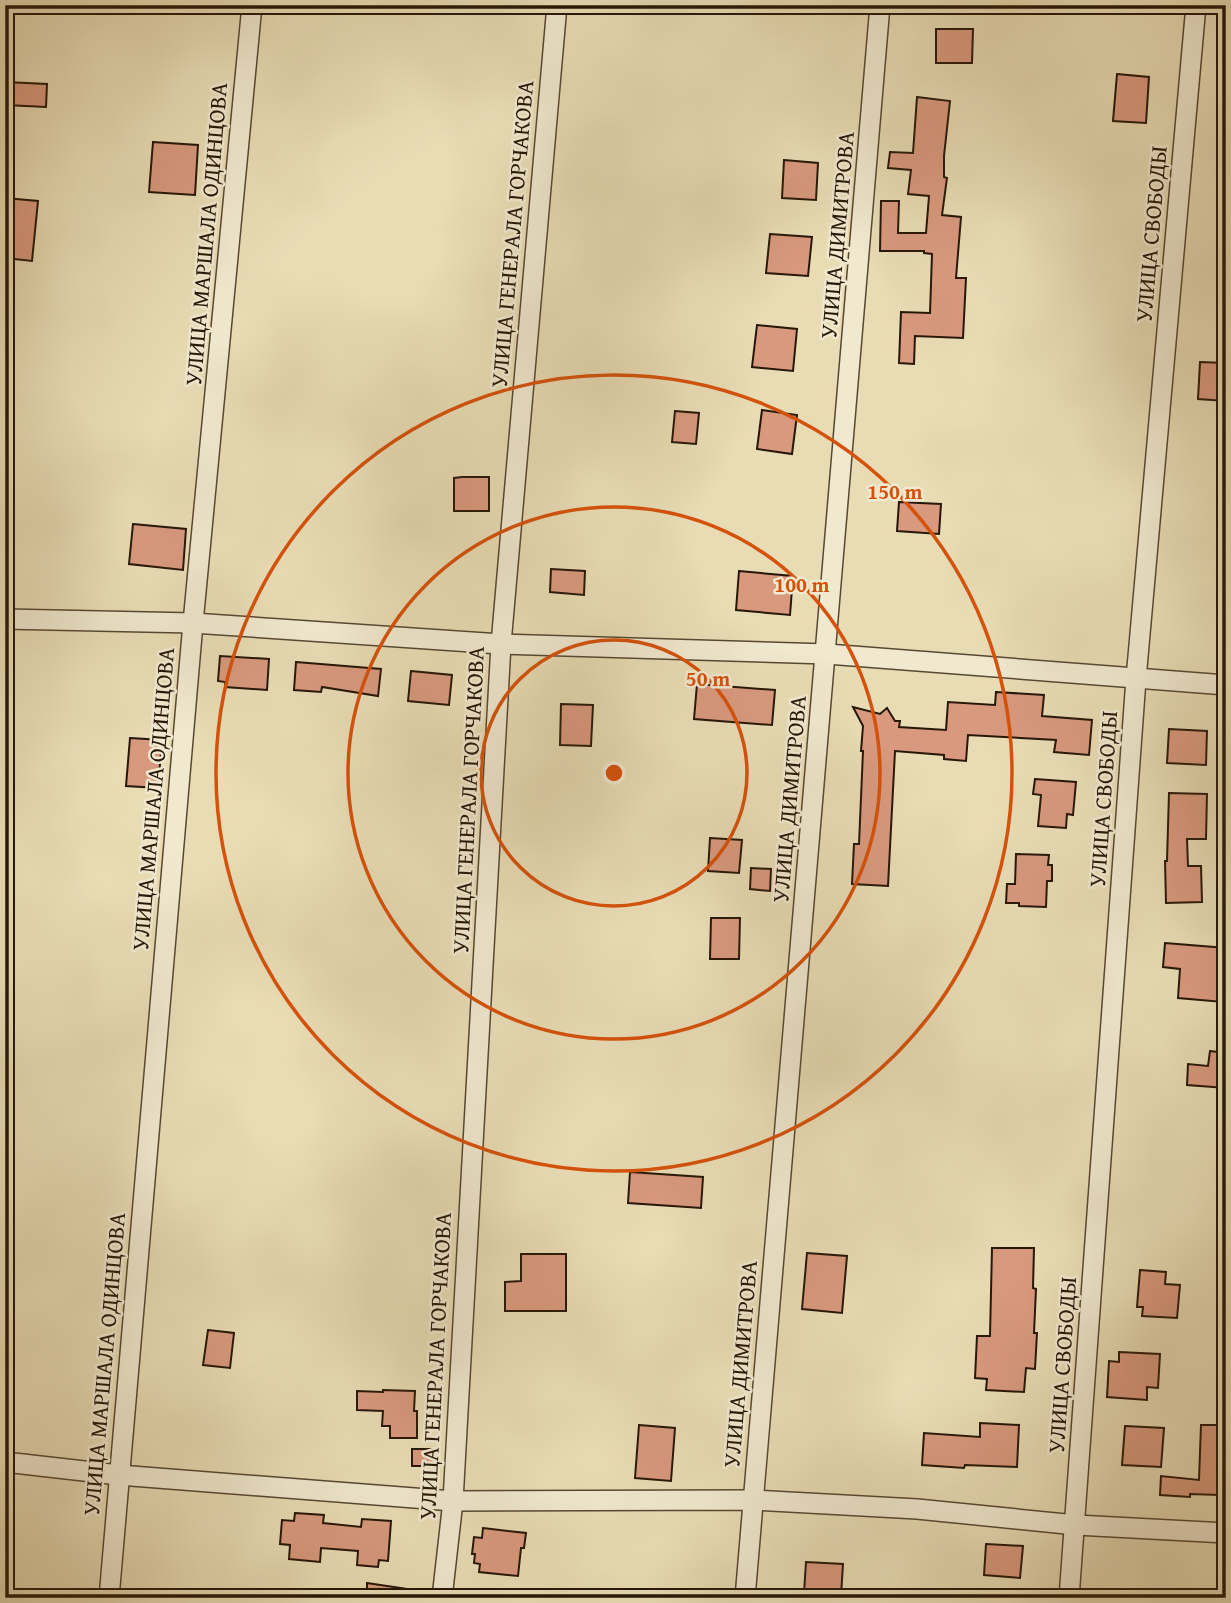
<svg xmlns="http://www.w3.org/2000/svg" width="1231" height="1603" font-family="'Gentium Book Plus',serif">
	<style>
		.building { fill: #d8997e; stroke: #271707; stroke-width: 2 }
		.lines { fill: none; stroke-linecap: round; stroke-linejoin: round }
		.minor-casing { stroke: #574832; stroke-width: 22 }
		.minor { stroke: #f0e8cf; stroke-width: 19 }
		.ring { fill: none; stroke: #d5520c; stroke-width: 3.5 }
		.labels { text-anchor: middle; stroke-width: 5; stroke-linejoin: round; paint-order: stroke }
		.street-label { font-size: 23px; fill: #271707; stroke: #f0e8cf }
		.centre { fill: #d5520c; stroke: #f0e8cf; stroke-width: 3.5 }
		.ring-label { font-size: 21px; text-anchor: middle; font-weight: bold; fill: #d5520c; stroke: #f0e8cf; stroke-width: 5; stroke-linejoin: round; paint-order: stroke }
	</style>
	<rect width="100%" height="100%" fill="#e8dcb5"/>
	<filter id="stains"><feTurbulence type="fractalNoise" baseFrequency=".00286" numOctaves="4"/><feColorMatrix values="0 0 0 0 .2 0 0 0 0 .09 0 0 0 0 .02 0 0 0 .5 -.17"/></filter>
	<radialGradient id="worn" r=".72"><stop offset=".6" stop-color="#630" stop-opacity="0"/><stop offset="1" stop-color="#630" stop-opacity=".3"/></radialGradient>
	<g class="building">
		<path d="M 936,29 L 973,29 L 972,63 L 936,63 Z"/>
		<path d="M 1117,74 L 1149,77 L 1146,123 L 1113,121 Z"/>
		<path d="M 5,82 L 47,84 L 46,107 L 5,105 Z"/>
		<path d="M 917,97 L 950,101 L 944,156 L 944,177 L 947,178 L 942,215 L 961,217 L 956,278 L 966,278 L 963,338 L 915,336 L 914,364 L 899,363 L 901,312 L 930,313 L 932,254 L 924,253 L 924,251 L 880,251 L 881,201 L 899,201 L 898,233 L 926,233 L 929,196 L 908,194 L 911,170 L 888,168 L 890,152 L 913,153 Z"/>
		<path d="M 153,142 L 198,145 L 195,195 L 149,192 Z"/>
		<path d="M 784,160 L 818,163 L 816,200 L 782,198 Z"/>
		<path d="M 5,198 L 38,201 L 32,261 L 5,258 Z"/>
		<path d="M 770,234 L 812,237 L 808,276 L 766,273 Z"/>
		<path d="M 757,325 L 797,329 L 793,371 L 752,367 Z"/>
		<path d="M 1200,362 L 1226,363 L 1226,401 L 1198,399 Z"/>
		<path d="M 762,410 L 797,415 L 792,454 L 757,449 Z"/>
		<path d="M 675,411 L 699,413 L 696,444 L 672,442 Z"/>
		<path d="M 462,477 L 489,477 L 489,511 L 454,511 L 454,478 Z"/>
		<path d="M 899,502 L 941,504 L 939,534 L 897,531 Z"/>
		<path d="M 133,524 L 186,529 L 183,570 L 129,564 Z"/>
		<path d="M 551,569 L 585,571 L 584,595 L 550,592 Z"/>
		<path d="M 739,571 L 793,576 L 790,615 L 736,610 Z"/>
		<path d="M 220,656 L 269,659 L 267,690 L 225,687 L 225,682 L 218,681 Z"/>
		<path d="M 296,662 L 381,669 L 378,696 L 322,687 L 321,692 L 294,690 Z"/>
		<path d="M 411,671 L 452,675 L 449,705 L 408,701 Z"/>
		<path d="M 697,684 L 775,690 L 772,725 L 694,719 Z"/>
		<path d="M 996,692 L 1044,695 L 1042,716 L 1092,720 L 1089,755 L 1054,752 L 1056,740 L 968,735 L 966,761 L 944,759 L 944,755 L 895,751 L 888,886 L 852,884 L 854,844 L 859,844 L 863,751 L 861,751 L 863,726 L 853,707 L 880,714 L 887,708 L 895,721 L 900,721 L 899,727 L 946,730 L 948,702 L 995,705 Z"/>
		<path d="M 561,704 L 593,705 L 591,746 L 560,745 Z"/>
		<path d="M 1169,729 L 1207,731 L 1206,765 L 1167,763 Z"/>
		<path d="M 130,738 L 162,740 L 158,788 L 126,786 Z"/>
		<path d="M 1035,779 L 1076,782 L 1073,815 L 1067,814 L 1066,828 L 1038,826 L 1041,795 L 1033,794 Z"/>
		<path d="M 1169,793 L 1207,794 L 1206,839 L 1187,839 L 1188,866 L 1201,866 L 1202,902 L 1166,903 L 1165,861 L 1167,861 Z"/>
		<path d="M 710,838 L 742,840 L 739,873 L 708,871 Z"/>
		<path d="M 1016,854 L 1049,855 L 1048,865 L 1052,865 L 1052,881 L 1047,881 L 1046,907 L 1019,906 L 1019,903 L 1006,903 L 1007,884 L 1015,884 Z"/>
		<path d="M 751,868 L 771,869 L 770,891 L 750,889 Z"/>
		<path d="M 711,918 L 740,918 L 739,959 L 710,959 Z"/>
		<path d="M 1165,943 L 1226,948 L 1223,1002 L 1178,998 L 1180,969 L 1163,967 Z"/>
		<path d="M 1210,1051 L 1226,1053 L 1226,1088 L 1187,1085 L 1188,1064 L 1208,1066 Z"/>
		<path d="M 630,1172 L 703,1177 L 701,1208 L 628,1203 Z"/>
		<path d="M 992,1248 L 1034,1248 L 1033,1288 L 1036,1289 L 1034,1333 L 1037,1333 L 1035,1369 L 1026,1368 L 1024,1392 L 986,1390 L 987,1379 L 975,1378 L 977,1336 L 990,1336 Z"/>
		<path d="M 807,1253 L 847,1256 L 842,1313 L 802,1309 Z"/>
		<path d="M 521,1254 L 566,1254 L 566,1311 L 505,1311 L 505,1282 L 521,1281 Z"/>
		<path d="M 1140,1270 L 1166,1272 L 1165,1284 L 1180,1285 L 1177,1318 L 1142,1316 L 1143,1307 L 1137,1307 Z"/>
		<path d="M 208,1330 L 234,1333 L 230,1368 L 203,1365 Z"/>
		<path d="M 1119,1352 L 1160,1354 L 1158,1388 L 1147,1387 L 1147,1400 L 1107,1397 L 1109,1361 L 1119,1362 Z"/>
		<path d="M 383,1390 L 415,1391 L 414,1411 L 417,1411 L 417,1438 L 390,1438 L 390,1426 L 382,1426 L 383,1411 L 357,1410 L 357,1391 L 383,1392 Z"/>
		<path d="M 980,1423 L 1019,1425 L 1017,1467 L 965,1465 L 964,1468 L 922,1465 L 924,1433 L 980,1437 Z"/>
		<path d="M 639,1425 L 675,1428 L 671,1481 L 635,1478 Z"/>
		<path d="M 1201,1425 L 1222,1425 L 1219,1495 L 1190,1494 L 1190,1497 L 1160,1495 L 1161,1476 L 1199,1480 Z"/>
		<path d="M 1125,1426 L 1164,1428 L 1161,1467 L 1122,1465 Z"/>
		<rect x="412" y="1449" width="24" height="17"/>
		<path d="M 295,1513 L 324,1515 L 323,1523 L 361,1527 L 362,1519 L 391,1521 L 388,1561 L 379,1560 L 378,1567 L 357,1565 L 358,1551 L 321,1548 L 320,1562 L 289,1559 L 290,1545 L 280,1544 L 282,1520 L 294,1521 Z"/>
		<path d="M 483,1528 L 526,1533 L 524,1548 L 521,1548 L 518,1576 L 479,1572 L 480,1564 L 474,1563 L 475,1554 L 472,1554 L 474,1537 L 482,1538 Z"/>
		<path d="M 986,1544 L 1023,1546 L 1020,1578 L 984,1575 Z"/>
		<path d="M 806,1562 L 843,1564 L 841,1596 L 804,1593 Z"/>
		<path d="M 367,1583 L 408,1589 L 408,1598 L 367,1598 Z"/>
	</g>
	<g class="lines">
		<defs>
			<g id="minor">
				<path d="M 5,619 L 193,623 L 501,644 L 827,654 L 1226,685"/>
				<path d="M 5,1462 L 119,1475 L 453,1501 L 753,1500 L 917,1509 L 1076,1525 L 1226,1533"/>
				<path d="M 109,1598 L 193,623 L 252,5"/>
				<path d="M 442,1598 L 453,1501 L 501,644 L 557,5"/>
				<path d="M 745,1598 L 880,5"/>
				<path d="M 1069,1598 L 1136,679 L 1196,5"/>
			</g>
		</defs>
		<use href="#minor" class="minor-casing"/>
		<use href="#minor" class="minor"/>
	</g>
	<g class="ring">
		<circle cx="614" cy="773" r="133"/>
		<circle cx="614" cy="773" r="266"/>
		<circle cx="614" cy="773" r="398"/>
	</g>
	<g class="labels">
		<g class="street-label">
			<text transform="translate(206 234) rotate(-85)" y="8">УЛИЦА МАРШАЛА ОДИНЦОВА</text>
			<text transform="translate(512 234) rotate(-85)" y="8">УЛИЦА ГЕНЕРАЛА ГОРЧАКОВА</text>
			<text transform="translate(1151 234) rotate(-85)" y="8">УЛИЦА СВОБОДЫ</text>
			<text transform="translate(837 235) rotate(-85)" y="8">УЛИЦА ДИМИТРОВА</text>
			<text transform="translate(153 799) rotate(-85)" y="8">УЛИЦА МАРШАЛА ОДИНЦОВА</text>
			<text transform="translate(789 799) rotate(-85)" y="8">УЛИЦА ДИМИТРОВА</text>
			<text transform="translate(1103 799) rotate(-86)" y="8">УЛИЦА СВОБОДЫ</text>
			<text transform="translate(468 800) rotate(-87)" y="8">УЛИЦА ГЕНЕРАЛА ГОРЧАКОВА</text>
			<text transform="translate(104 1364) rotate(-85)" y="8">УЛИЦА МАРШАЛА ОДИНЦОВА</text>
			<text transform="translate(740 1364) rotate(-85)" y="8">УЛИЦА ДИМИТРОВА</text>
			<text transform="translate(1062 1365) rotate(-86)" y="8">УЛИЦА СВОБОДЫ</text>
			<text transform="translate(435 1366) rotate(-87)" y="8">УЛИЦА ГЕНЕРАЛА ГОРЧАКОВА</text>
		</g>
	</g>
	<circle cx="614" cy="773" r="10" class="centre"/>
	<g class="ring-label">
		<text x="895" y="499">150 m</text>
		<text x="802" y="592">100 m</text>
		<text x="708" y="686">50 m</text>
	</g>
	<rect width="1231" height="1603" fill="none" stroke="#e8dcb5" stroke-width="28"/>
	<rect x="7" y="7" width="1217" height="1589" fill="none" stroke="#271707" stroke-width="3.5"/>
	<rect x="14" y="14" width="1203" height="1575" fill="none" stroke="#271707" stroke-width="2"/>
	<rect width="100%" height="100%" filter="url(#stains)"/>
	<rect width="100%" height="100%" fill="url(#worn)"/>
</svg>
